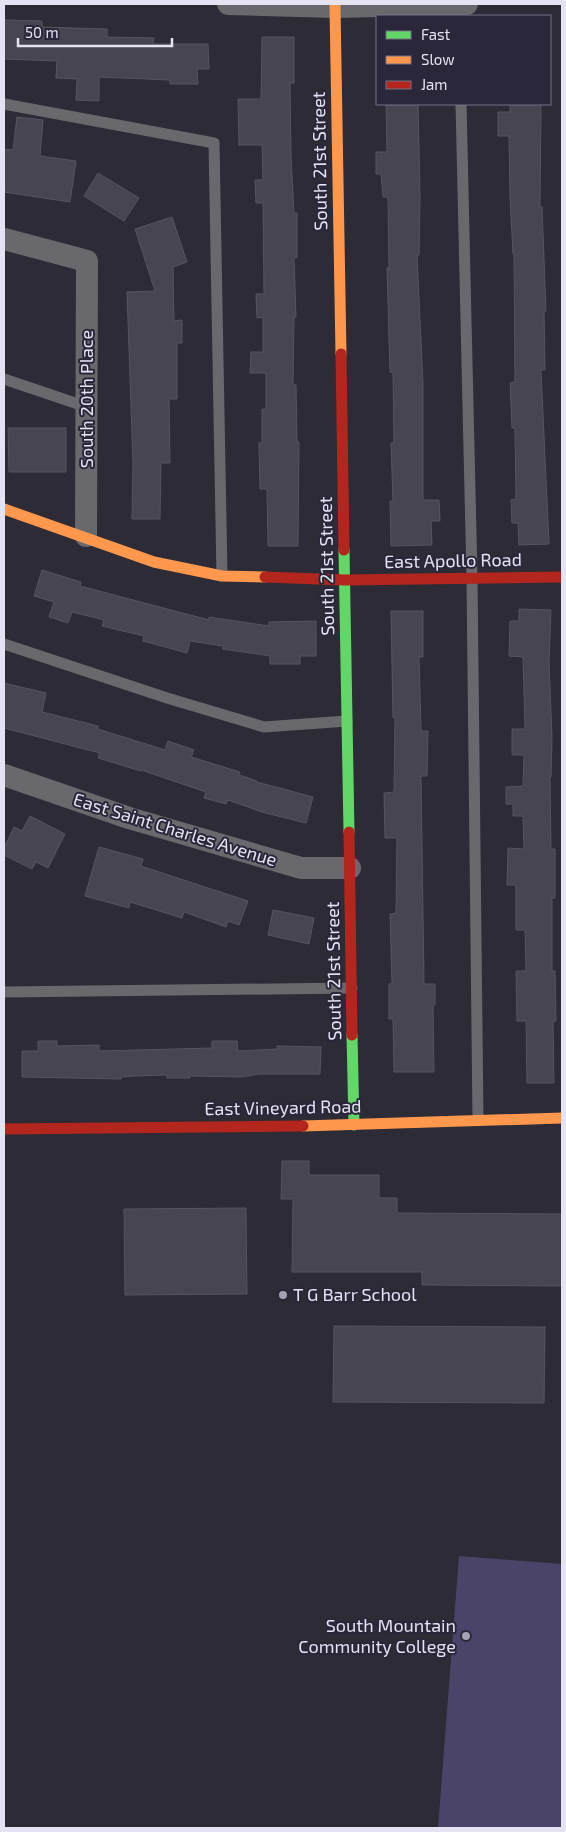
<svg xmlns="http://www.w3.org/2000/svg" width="566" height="1832" font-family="'Exo 2',sans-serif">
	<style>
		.green { fill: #4b4469 }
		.building { fill: #47454f; stroke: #56545e }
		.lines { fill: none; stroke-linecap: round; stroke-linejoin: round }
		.lane { stroke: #69696d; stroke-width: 11 }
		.street { stroke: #69696d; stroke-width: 22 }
		.fast { stroke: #63d668; stroke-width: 11 }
		.slow { stroke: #ff974d; stroke-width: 11 }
		.jam { stroke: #b3261e; stroke-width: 11 }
		.poi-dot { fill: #a5a3b0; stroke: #2a273a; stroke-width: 2 }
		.labels { text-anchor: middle; stroke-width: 4; stroke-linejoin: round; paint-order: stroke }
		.street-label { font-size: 18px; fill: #e5e3f1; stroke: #2a273a }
		.poi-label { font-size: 18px; fill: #e5e3f1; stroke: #2a273a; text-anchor: start }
	</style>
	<rect width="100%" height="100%" fill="#2d2b36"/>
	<path class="green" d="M 459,1556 L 562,1564 L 562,1828 L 438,1828 Z"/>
	<g class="building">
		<path d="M 4,20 L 42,21 L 42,27 L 107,29 L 107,37 L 154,38 L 153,44 L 208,44 L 209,69 L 197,69 L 198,84 L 170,84 L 170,80 L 99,77 L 99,101 L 76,100 L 77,79 L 56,78 L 57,61 L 4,59 Z"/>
		<path d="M 262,37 L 294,37 L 294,83 L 290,83 L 291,156 L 294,213 L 297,213 L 297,257 L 294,258 L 296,317 L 294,317 L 293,385 L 296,385 L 297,442 L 299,442 L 298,546 L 268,546 L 267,489 L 260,489 L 259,443 L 262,443 L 262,409 L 266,409 L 266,373 L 250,373 L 251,352 L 263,352 L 263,317 L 257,318 L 256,294 L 264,294 L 263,203 L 256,203 L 255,180 L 263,180 L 262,145 L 239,145 L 238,99 L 261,99 Z"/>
		<path d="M 386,104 L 418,104 L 420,197 L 419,255 L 417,255 L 423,384 L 423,500 L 439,500 L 440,521 L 431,521 L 432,545 L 391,546 L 390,501 L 393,501 L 391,443 L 394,443 L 393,372 L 390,372 L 387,268 L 389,268 L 388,197 L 383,197 L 381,174 L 376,174 L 376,152 L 387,152 Z"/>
		<path d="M 510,104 L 541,104 L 540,207 L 542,207 L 546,311 L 544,311 L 545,370 L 541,370 L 549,544 L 519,545 L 518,523 L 512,523 L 511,500 L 516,499 L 515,428 L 512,428 L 510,383 L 515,382 L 514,254 L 513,254 L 510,197 L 509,136 L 498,136 L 498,112 L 510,112 Z"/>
		<path d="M 17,117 L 43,120 L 40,156 L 76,161 L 70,202 L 4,192 L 4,149 L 13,150 Z"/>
		<path d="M 98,173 L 139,198 L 124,221 L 84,196 Z"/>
		<path d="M 172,217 L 187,262 L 173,267 L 174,321 L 182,320 L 182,343 L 177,343 L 177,399 L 169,399 L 170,463 L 161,463 L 160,519 L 132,519 L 133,463 L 127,292 L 155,291 L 135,229 Z"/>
		<path d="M 8,428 L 66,428 L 66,472 L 9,472 Z"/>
		<path d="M 42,570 L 81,582 L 80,586 L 209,620 L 209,617 L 269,626 L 269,622 L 316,621 L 316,656 L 300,656 L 300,664 L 270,664 L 270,656 L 223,649 L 223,646 L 190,641 L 187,653 L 143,641 L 144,636 L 102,626 L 104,620 L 72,612 L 68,623 L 49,617 L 54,602 L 34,596 Z"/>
		<path d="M 519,609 L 551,610 L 549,662 L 552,737 L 551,777 L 550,777 L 551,849 L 555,849 L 555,898 L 552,898 L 552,971 L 555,971 L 556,1021 L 553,1021 L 554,1083 L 527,1083 L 526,1021 L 517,1021 L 516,971 L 526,971 L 525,930 L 516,930 L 516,885 L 507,885 L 508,848 L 524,849 L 523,816 L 513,816 L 513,804 L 506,804 L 506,787 L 523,786 L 524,755 L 512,755 L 512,729 L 525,729 L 523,657 L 509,656 L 510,621 L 519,621 Z"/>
		<path d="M 391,611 L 423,611 L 423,657 L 419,657 L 421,731 L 428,731 L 427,776 L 421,776 L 424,984 L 435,984 L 435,1005 L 433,1005 L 434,1072 L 394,1072 L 393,1019 L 389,1019 L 389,984 L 392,984 L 390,914 L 396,913 L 397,838 L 385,838 L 384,793 L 394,792 L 395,718 L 393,718 Z"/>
		<path d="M 4,683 L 46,693 L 42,712 L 98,726 L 98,729 L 165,750 L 168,741 L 194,750 L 191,757 L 240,772 L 239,775 L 257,781 L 257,782 L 313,797 L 306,823 L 262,812 L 228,800 L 226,804 L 204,798 L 206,792 L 141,770 L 141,771 L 98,758 L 100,753 L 4,728 Z"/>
		<path d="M 30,816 L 65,834 L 48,868 L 36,862 L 32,869 L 4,855 L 4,848 L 14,827 L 22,831 Z"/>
		<path d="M 99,847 L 143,859 L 141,866 L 248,901 L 239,925 L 228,921 L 226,927 L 184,912 L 182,918 L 130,902 L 129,908 L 85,896 Z"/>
		<path d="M 273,910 L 314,918 L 309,944 L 268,935 Z"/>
		<path d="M 38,1041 L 57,1041 L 57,1046 L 99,1045 L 99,1051 L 212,1048 L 212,1041 L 237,1041 L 238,1051 L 277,1049 L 277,1046 L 321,1047 L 320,1074 L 259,1074 L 242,1077 L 190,1076 L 190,1078 L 167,1078 L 167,1075 L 134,1076 L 121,1077 L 121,1079 L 22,1077 L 22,1051 L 38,1051 Z"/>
		<path d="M 282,1161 L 309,1161 L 309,1175 L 379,1175 L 379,1198 L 397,1198 L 397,1213 L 562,1214 L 562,1286 L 422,1285 L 422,1272 L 292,1272 L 293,1199 L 281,1199 Z"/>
		<path d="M 246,1208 L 247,1294 L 125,1295 L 124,1209 Z"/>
		<path d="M 334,1326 L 545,1327 L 544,1403 L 333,1402 Z"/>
	</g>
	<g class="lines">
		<g class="lane">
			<path d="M 4,104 L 214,143 L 222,576"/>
			<path d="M 461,104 L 472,578 L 478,1120"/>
			<path d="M 4,379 L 87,407"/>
			<path d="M 4,644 L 167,698 L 264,727 L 347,721"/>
			<path d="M 4,992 L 352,988"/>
		</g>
		<g class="street">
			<path d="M 228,4 L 335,7 L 467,4"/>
			<path d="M 4,239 L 87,261 L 86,536"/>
			<path d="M 4,775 L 129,818 L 301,868 L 350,868"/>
		</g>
		<g class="fast">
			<path d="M 344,550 L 349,832"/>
			<path d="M 352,1035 L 354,1125"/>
		</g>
		<g class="slow">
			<path d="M 335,7 L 341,354"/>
			<path d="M 4,509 L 154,562 L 222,576 L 265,577"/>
			<path d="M 303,1126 L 562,1118"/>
		</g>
		<g class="jam">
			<path d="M 341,354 L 344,550"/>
			<path d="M 265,577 L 345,580 L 562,577"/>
			<path d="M 349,832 L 352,1035"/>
			<path d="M 4,1129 L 303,1126"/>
		</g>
	</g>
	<g class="poi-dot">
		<circle cx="283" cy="1295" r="5"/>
		<circle cx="466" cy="1636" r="5"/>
	</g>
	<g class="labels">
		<g class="street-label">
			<text transform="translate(320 161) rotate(-91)" y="6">South 21st Street</text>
			<text transform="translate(87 399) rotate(-90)" y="6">South 20th Place</text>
			<text transform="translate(453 561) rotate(-1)" y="6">East Apollo Road</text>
			<text transform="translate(327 566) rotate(-91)" y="6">South 21st Street</text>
			<text transform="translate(175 830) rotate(17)" y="6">East Saint Charles Avenue</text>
			<text transform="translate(334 971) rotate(-91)" y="6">South 21st Street</text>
			<text transform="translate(283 1108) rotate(-1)" y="6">East Vineyard Road</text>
		</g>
		<g class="poi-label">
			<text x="293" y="1301">T G Barr School</text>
			<text x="456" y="1632" text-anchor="end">South Mountain<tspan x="456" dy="21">Community College</tspan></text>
		</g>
	</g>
	<rect width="566" height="1832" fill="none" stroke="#e5e3f1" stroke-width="10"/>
	<rect x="376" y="15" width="175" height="90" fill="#2a273a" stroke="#757283"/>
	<rect x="386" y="31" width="25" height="8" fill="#63d668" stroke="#757283"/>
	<text x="421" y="40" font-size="15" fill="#e5e3f1">Fast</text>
	<rect x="386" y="56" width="25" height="8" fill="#ff974d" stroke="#757283"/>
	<text x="421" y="65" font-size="15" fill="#e5e3f1">Slow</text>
	<rect x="386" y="81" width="25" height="8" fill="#b3261e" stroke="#757283"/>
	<text x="421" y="90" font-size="15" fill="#e5e3f1">Jam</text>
	<path d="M18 38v8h154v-8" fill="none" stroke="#e5e3f1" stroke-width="2.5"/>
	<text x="25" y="38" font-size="15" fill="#e5e3f1" stroke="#2a273a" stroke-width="4" paint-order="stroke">50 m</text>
</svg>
